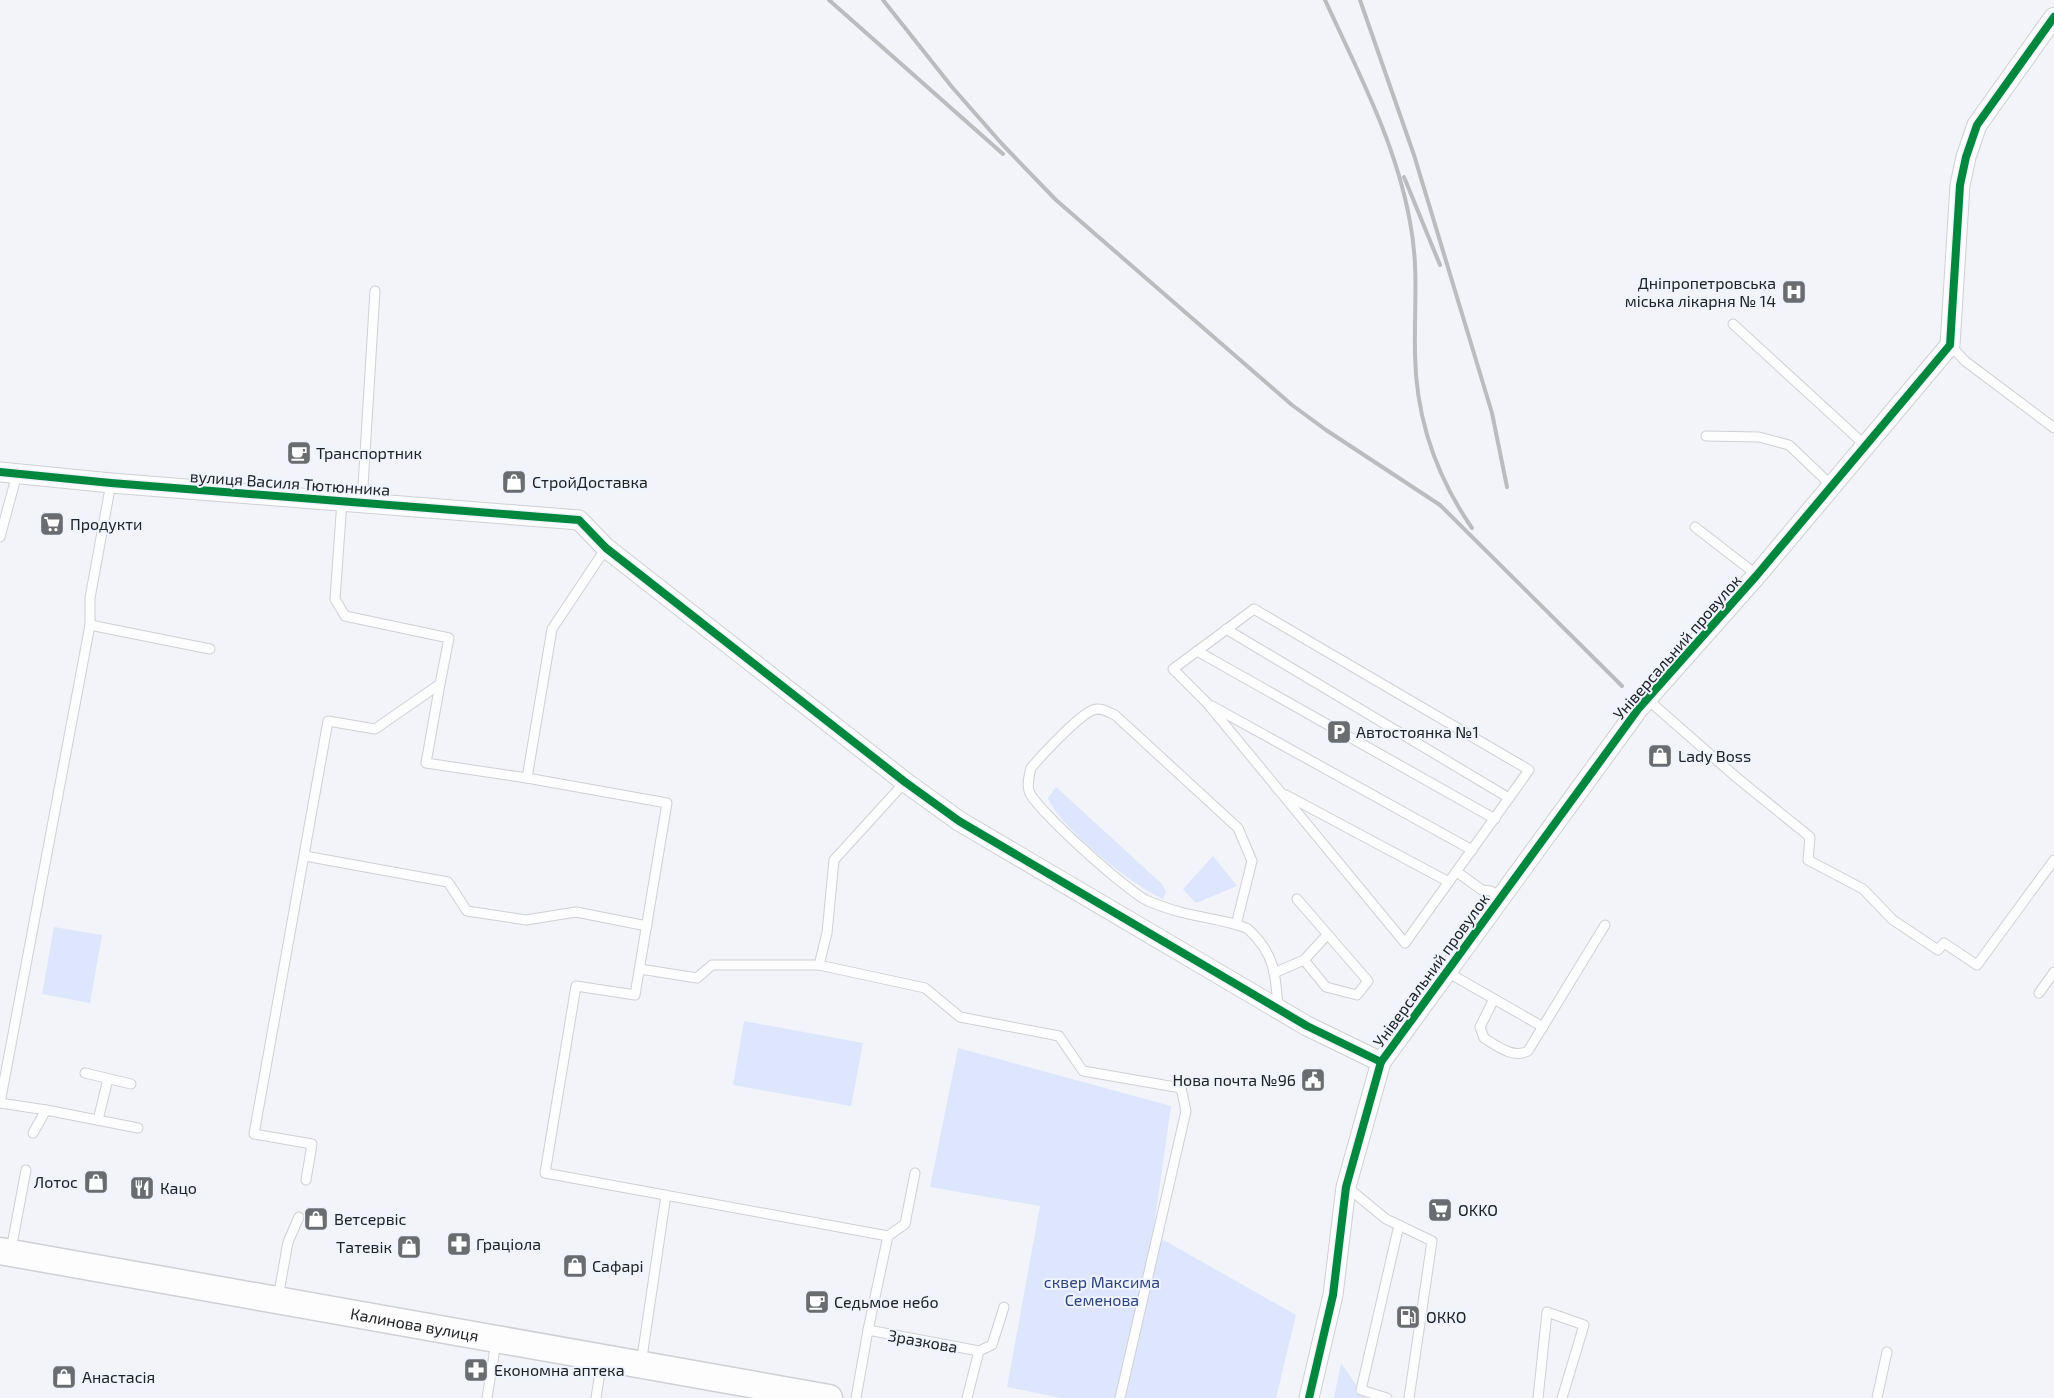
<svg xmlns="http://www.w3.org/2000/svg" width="2054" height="1398" font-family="'Exo 2',sans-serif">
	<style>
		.green { fill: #dde6fc }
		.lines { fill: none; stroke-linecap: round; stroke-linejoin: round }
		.service-casing { stroke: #ced0d5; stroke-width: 11 }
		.minor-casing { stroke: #ced0d5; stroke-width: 21 }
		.secondary-casing { stroke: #ced0d5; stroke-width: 29 }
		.service { stroke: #fdfdfe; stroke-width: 9 }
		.minor { stroke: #fdfdfe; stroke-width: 19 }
		.secondary { stroke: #fdfdfe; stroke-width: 26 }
		.rail { stroke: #bcbcbe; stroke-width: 4 }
		.cycleway-casing { stroke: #eef3fd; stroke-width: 11 }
		.cycleway { stroke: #00873e; stroke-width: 8 }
		.labels { text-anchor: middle; stroke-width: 4; stroke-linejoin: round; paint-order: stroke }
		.poi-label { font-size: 16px; fill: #202226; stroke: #eef3fd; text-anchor: start }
		.street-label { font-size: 16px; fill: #202226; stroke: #eef3fd }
		.park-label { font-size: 16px; fill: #2e4480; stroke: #eef3fd }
	</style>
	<rect width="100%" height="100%" fill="#f2f4fa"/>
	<g class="green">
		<path d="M 1056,787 L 1162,884 L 1166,892 L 1163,899 C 1133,886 1060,828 1048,798 Z"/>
		<path d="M 1213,856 L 1237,886 L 1196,903 L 1183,889 Z"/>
		<path d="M 54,927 L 102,935 L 90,1003 L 42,994 Z"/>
		<path d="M 744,1021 L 863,1043 L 851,1106 L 733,1085 Z"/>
		<path d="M 958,1048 L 1171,1106 L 1153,1234 L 1296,1315 L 1276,1398 L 1061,1398 L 1007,1387 L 1040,1206 L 930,1187 Z"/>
		<path d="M 1341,1363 L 1365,1398 L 1334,1398 Z"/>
	</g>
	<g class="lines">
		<defs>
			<g id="service">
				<path d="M 1733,324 L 1866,446"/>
				<path d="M 1950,345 L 1965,361 L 2054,428"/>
				<path d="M 1706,436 L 1759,437 L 1789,445 L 1831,485"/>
				<path d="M 362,502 L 375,291"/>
				<path d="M 1695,527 L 1757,575"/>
				<path d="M 0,537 L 17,474"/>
				<path d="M 1254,609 L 1529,770 L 1405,943 L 1207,703 L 1173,669 Z"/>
				<path d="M 90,625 L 210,649"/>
				<path d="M 1226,629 L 1509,798"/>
				<path d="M 1197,651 L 1495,819"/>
				<path d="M 440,684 L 426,763 L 527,778 L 552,629 L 606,548"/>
				<path d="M 1647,699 L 1736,777 L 1810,837 L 1808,860 L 1863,889 L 1893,920 L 1938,950 L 1944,943 L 1977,965 L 2054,860"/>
				<path d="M 1212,706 L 1472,850"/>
				<path d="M 527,778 L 667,803 L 635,995 L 576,986 L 545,1173 L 888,1236"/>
				<path d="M 1286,795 L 1449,882"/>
				<path d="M 305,856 L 448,882 L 467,911 L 526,920 L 576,912 L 647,926"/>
				<path d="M 1457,872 L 1482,890 L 1491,891 L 1501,897"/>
				<path d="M 1236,925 L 1252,861 L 1238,828 L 1115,715 C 1108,712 1101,707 1093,710 C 1079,715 1041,756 1031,768 C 1029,776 1027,783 1029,791 C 1034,808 1129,893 1148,901 C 1158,905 1169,909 1180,912 C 1194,916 1241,923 1249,930 C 1275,954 1276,976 1278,1009"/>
				<path d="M 1304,960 L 1327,935"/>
				<path d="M 819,965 L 925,988 L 960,1017 L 1059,1036 L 1083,1071 L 1181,1088 L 1186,1111 L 1120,1398"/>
				<path d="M 640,969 L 697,978 L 712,965 L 819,965 L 827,933 L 834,860 L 905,782"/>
				<path d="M 1447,972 L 1543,1027"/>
				<path d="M 1274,973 L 1304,960 L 1326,987 L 1357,995 L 1368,981 L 1297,899"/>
				<path d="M 2039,993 L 2054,972"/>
				<path d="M 1494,999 L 1480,1027 L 1484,1038 C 1497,1046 1513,1059 1528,1051 L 1605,925"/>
				<path d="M 85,1073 L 131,1084"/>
				<path d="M 46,1110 L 0,1103 L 90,625 L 90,598 L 111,483"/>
				<path d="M 98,1120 L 108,1079"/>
				<path d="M 33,1133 L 46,1110 L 138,1128"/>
				<path d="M 306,1180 L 312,1144 L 254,1134 L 328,721 L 375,729 L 440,684 L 449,638 L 345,616 L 335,599 L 342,501"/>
				<path d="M 1347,1187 L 1386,1219 L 1432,1241 L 1409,1398"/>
				<path d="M 11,1250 L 26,1170"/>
				<path d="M 278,1298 L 288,1242 L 299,1217"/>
				<path d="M 868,1330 L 979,1351"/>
				<path d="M 641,1364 L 666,1195"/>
				<path d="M 487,1398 L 496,1342"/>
				<path d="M 596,1398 L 602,1359"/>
				<path d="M 856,1398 L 868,1330 L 888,1236 L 905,1224 L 915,1173"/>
				<path d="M 967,1398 L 979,1351 L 992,1345 L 1004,1307"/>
				<path d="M 1387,1398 L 1361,1390 L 1399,1225"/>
				<path d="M 1538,1398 L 1547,1312 L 1584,1325 L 1562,1398"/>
				<path d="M 1877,1398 L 1887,1352"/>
			</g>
			<g id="minor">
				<path d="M 0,472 L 111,483 L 579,520 L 606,548 L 905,782 L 959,821 L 1307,1026 L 1381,1062"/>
				<path d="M 1309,1398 L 1333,1295 L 1346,1187 L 1381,1062 L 1639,708 L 1757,575 L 1950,345 L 1960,185 L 1966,157 L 1977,125 L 2054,17"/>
			</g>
			<g id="secondary">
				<path id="s1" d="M 0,1251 L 829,1398"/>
			</g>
		</defs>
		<use href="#service" class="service-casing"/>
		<use href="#minor" class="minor-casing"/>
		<use href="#secondary" class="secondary-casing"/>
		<use href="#service" class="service"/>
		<use href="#minor" class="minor"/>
		<use href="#secondary" class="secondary"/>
		<g class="rail">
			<path d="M 829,0 L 1003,154"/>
			<path d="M 883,0 L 952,87 L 1002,144 L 1056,200 L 1292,405 L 1326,430 L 1440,505 L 1622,686"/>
			<path d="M 1325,0 C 1358,72 1396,143 1410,222 C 1419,268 1414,308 1415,354 C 1416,418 1436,476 1472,528"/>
			<path d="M 1360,0 L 1414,155 L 1492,413 L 1507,487"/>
			<path d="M 1404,177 L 1440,265"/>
		</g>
		<defs>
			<g id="cycleway">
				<path d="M 0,472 L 111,483 L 579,520 L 606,548 L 905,782 L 959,821 L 1307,1026 L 1381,1062"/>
				<path d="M 1309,1398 L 1333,1295 L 1346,1187 L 1381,1062 L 1639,708 L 1757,575 L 1950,345 L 1960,185 L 1966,157 L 1977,125 L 2054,17"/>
			</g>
		</defs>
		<use href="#cycleway" class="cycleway-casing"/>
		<use href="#cycleway" class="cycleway"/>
	</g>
	<defs>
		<symbol id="hospital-square" viewBox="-11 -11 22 22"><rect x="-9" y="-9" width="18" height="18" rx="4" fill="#6a6c70" stroke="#eef3fd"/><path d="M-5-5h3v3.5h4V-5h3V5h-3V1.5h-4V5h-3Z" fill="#fff"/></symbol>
		<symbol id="cafe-square" viewBox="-11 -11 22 22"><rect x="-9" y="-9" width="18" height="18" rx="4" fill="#6a6c70" stroke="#eef3fd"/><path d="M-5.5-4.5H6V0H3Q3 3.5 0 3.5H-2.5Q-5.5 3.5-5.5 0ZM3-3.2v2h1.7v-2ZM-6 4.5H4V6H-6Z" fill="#fff"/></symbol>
		<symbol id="shop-square" viewBox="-11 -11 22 22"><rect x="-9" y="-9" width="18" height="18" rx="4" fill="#6a6c70" stroke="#eef3fd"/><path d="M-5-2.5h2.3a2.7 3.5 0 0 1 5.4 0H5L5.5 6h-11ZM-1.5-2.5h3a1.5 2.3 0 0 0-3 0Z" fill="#fff"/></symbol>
		<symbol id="supermarket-square" viewBox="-11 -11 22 22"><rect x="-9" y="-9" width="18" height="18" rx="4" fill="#6a6c70" stroke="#eef3fd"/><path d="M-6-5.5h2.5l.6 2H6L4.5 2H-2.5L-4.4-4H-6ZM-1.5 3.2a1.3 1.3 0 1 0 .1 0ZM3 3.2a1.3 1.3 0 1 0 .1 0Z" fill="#fff"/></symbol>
		<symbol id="parking-square" viewBox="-11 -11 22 22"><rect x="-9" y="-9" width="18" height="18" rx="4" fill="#6a6c70" stroke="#eef3fd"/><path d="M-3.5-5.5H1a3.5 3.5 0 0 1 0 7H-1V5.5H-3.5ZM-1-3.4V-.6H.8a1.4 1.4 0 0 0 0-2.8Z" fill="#fff"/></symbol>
		<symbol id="civic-square" viewBox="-11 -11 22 22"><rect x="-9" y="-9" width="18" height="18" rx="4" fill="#6a6c70" stroke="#eef3fd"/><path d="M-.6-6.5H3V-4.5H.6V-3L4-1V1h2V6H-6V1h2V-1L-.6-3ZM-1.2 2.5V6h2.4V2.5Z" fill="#fff"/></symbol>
		<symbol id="restaurant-square" viewBox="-11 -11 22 22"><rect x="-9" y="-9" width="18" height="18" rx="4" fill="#6a6c70" stroke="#eef3fd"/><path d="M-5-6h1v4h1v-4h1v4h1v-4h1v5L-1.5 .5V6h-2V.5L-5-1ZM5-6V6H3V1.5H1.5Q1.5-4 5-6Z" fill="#fff"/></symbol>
		<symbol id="pharmacy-square" viewBox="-11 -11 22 22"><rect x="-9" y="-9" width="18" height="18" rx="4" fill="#6a6c70" stroke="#eef3fd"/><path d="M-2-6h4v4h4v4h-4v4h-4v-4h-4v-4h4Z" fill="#fff"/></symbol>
		<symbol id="fuel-square" viewBox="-11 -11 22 22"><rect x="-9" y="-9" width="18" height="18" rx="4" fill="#6a6c70" stroke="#eef3fd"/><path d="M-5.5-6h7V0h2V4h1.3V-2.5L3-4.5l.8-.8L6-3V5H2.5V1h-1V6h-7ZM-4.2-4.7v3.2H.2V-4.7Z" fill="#fff"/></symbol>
	</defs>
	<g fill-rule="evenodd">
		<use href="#hospital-square" x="1780" y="278" width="28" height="28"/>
		<use href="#cafe-square" x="285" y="439" width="28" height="28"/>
		<use href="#shop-square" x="500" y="468" width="28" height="28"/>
		<use href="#supermarket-square" x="38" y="510" width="28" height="28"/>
		<use href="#parking-square" x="1325" y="718" width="28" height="28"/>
		<use href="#shop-square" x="1646" y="742" width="28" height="28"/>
		<use href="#civic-square" x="1299" y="1066" width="28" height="28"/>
		<use href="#shop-square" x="82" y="1168" width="28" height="28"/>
		<use href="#restaurant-square" x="128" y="1174" width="28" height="28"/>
		<use href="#supermarket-square" x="1426" y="1196" width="28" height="28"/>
		<use href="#shop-square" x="302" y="1205" width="28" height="28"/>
		<use href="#pharmacy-square" x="445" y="1230" width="28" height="28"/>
		<use href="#shop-square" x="395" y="1233" width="28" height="28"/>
		<use href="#shop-square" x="561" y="1252" width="28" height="28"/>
		<use href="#cafe-square" x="803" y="1288" width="28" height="28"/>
		<use href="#fuel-square" x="1394" y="1303" width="28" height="28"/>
		<use href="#pharmacy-square" x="462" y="1356" width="28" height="28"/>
		<use href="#shop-square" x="50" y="1363" width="28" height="28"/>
	</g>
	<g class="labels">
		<g class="poi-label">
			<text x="1776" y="289" text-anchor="end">Дніпропетровська<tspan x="1776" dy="18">міська лікарня № 14</tspan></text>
			<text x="316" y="459">Транспортник</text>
			<text x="532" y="488">СтройДоставка</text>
			<text x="70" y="530">Продукти</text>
			<text x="1356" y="738">Автостоянка №1</text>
			<text x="1678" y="762">Lady Boss</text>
			<text x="1296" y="1086" text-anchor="end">Нова почта №96</text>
			<text x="78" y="1188" text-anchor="end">Лотос</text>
			<text x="160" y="1194">Кацо</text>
			<text x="1458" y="1216">OKKO</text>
			<text x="334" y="1225">Ветсервіс</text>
			<text x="476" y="1250">Граціола</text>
			<text x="392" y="1253" text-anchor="end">Татевік</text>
			<text x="592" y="1272">Сафарі</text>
			<text x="834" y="1308">Седьмое небо</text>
			<text x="1426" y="1323">ОККО</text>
			<text x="494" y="1376">Економна аптека</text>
			<text x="82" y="1383">Анастасія</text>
		</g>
		<g class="street-label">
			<text transform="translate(290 483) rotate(4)" y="6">вулиця Василя Тютюнника</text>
			<text transform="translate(1677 647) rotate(-49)" y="6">Універсальний провулок</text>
			<text transform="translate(1431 970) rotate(-54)" y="6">Універсальний провулок</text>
			<text dy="6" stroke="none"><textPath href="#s1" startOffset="421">Калинова вулиця</textPath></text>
			<text transform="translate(923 1341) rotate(10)" y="6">Зразкова</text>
		</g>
		<g class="park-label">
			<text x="1102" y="1288">сквер Максима<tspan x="1102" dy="18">Семенова</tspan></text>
		</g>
	</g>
</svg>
